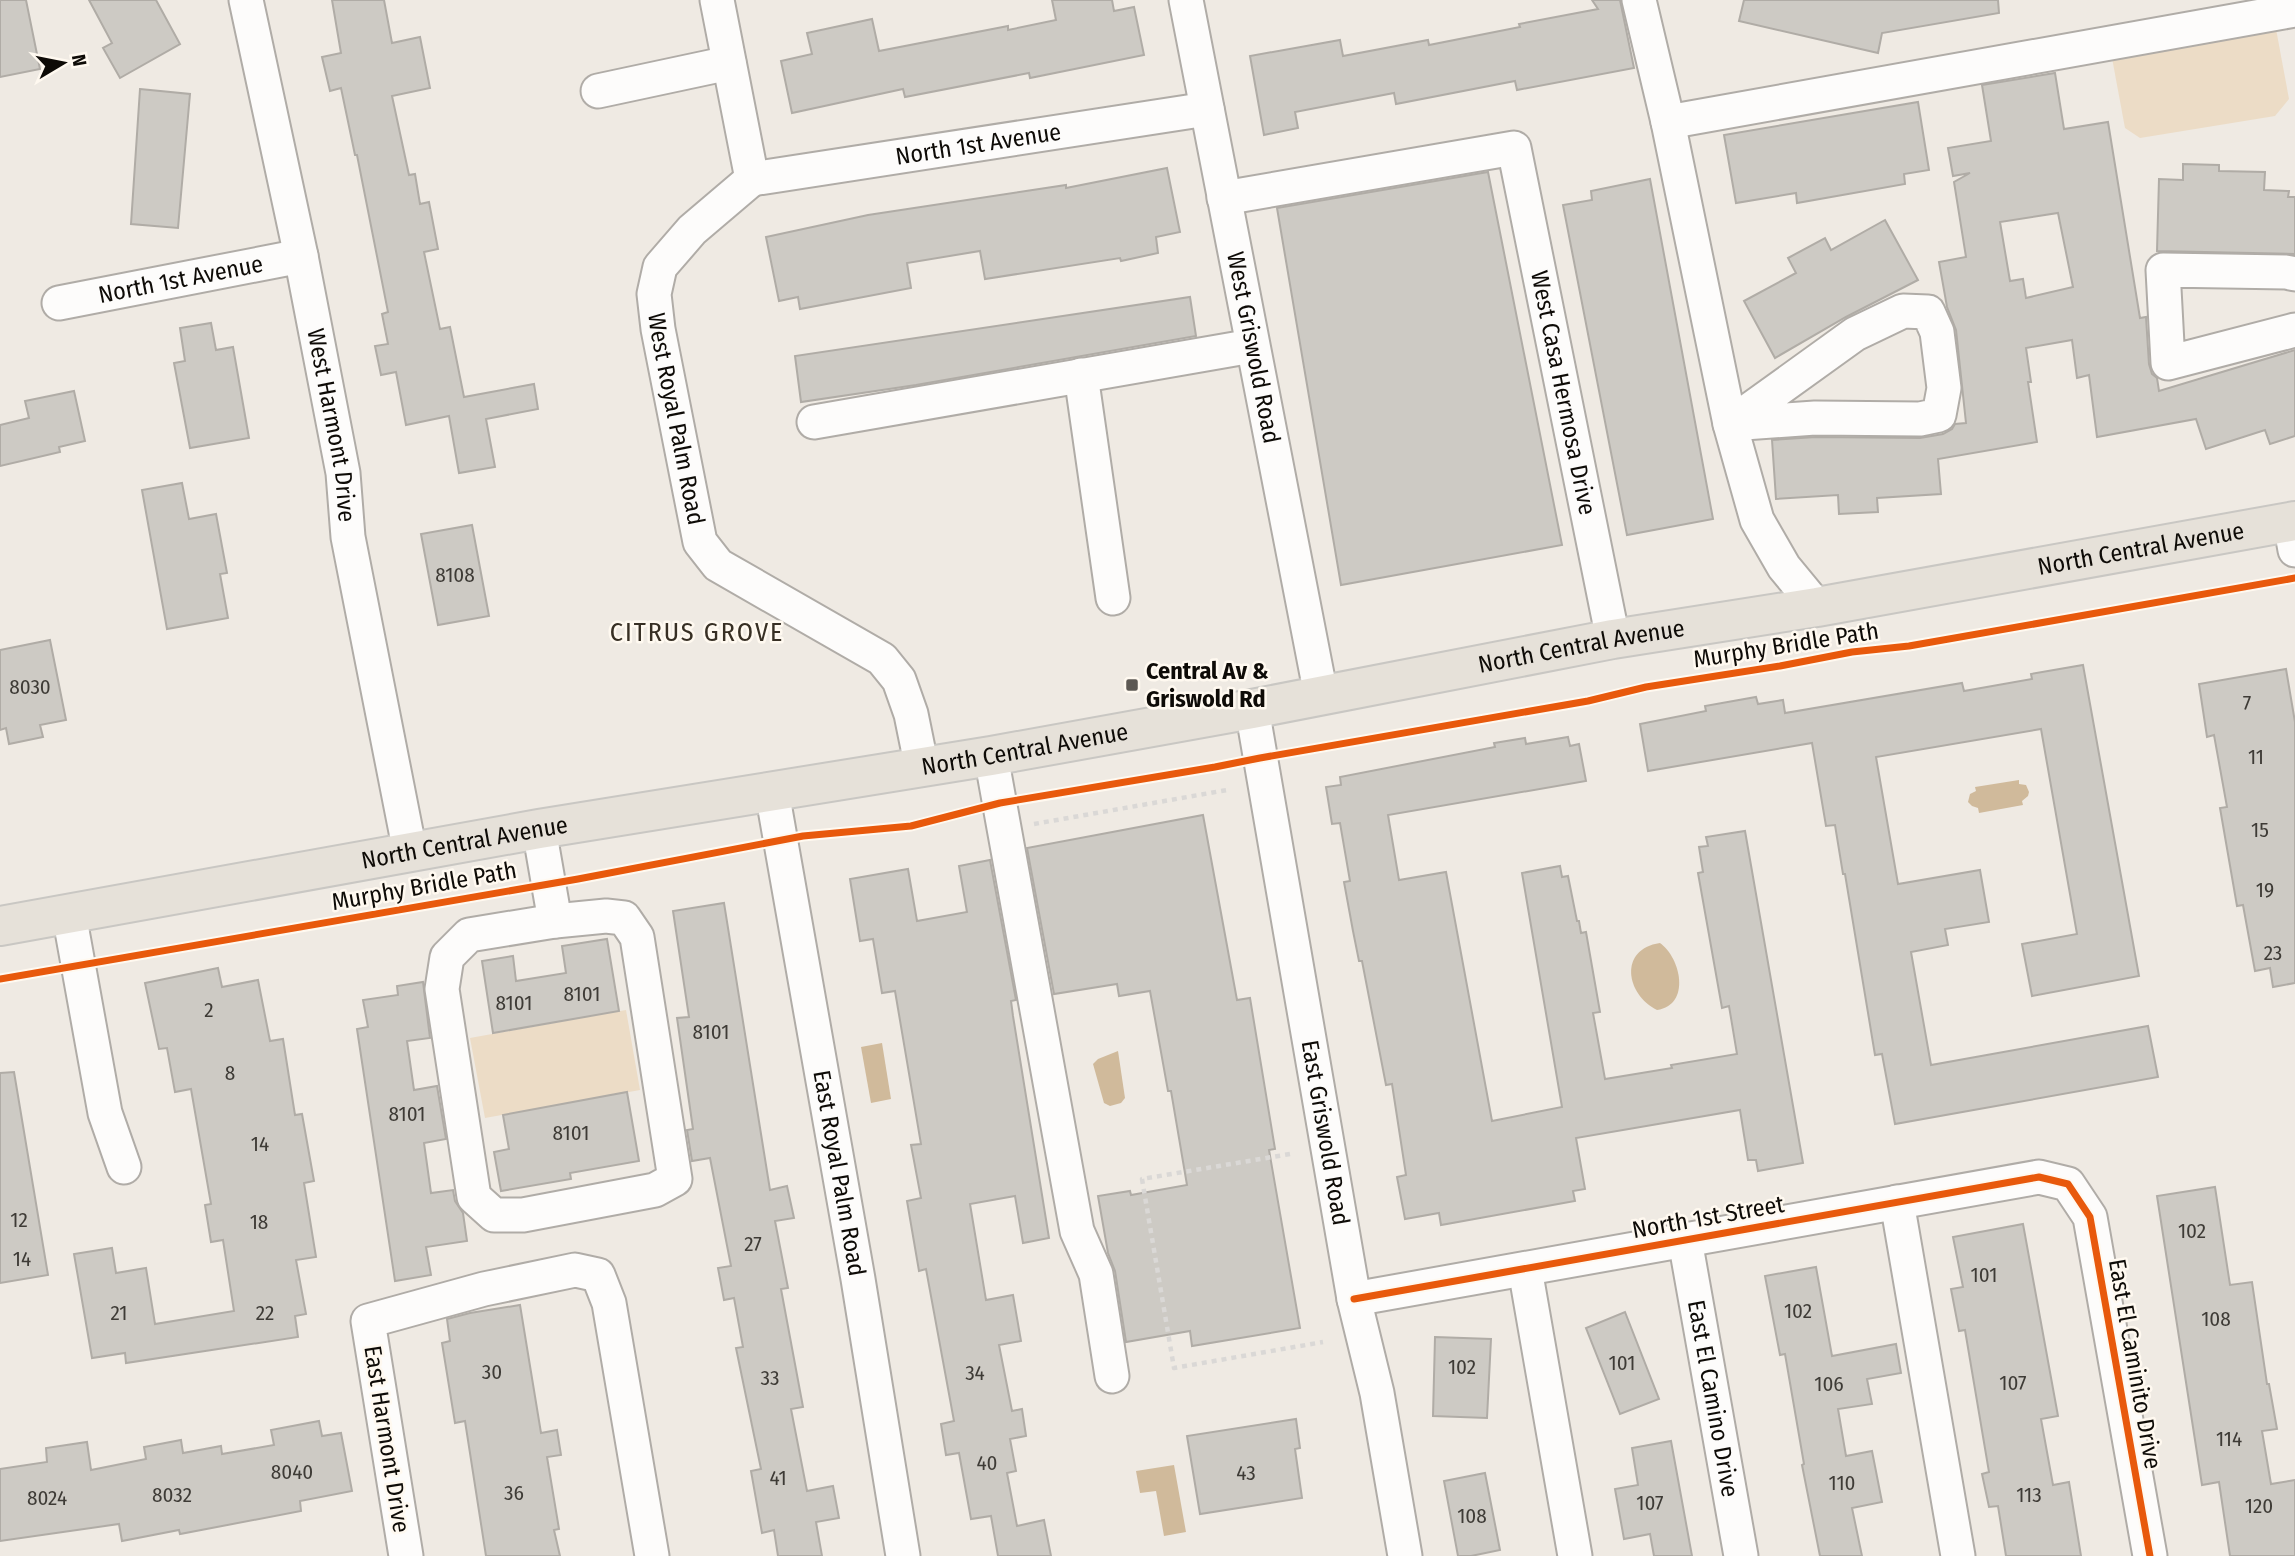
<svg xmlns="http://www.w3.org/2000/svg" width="2295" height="1556" font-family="'Fira Sans Condensed',sans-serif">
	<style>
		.green { fill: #ecdcc6 }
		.water { fill: #d0ba9b }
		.building { fill: #cdcac4; stroke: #b0aca6; stroke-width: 2; fill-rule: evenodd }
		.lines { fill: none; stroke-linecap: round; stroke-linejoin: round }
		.minor-casing { stroke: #b0aca7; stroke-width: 37 }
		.major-casing { stroke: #c9c7c3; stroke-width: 42 }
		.path { stroke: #dad8d6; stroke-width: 4.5; stroke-dasharray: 5 5; stroke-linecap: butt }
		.minor { stroke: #fdfcfb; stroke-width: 33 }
		.major { stroke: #e6e1d9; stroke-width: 38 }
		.cycleway-casing { stroke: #fff9f0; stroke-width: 11 }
		.cycleway { stroke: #e8590c; stroke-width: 7 }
		.poi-dot { fill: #5d5954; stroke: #fff9f0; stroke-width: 2.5 }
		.labels { text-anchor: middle; stroke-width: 5; stroke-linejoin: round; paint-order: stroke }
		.number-label { font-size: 21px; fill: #3e3b36 }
		.street-label { font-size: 24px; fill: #0e0b07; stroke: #fff9f0 }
		.poi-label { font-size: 24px; font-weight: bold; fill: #0e0b07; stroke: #fff9f0; text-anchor: start }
		.neighbourhood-label { font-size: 26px; letter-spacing: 2px; fill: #372f24; stroke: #fff9f0 }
	</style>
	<rect width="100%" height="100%" fill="#efeae3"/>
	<g class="green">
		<path d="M 2276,29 L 2289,99 L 2275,116 L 2140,138 L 2125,128 L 2112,58 Z"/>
		<path d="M 626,1010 L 640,1090 L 485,1118 L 470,1038 Z"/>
	</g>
	<g class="water">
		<path d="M 2019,780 L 2019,784 L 2026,785 L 2029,792 L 2028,796 L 2022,801 L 2023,805 L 1979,813 L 1978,808 L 1972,806 L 1968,802 L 1970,794 L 1976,791 L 1975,787 Z"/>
		<path d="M 1660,943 C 1681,958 1691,1005 1657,1010 C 1626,995 1618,949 1660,943 Z"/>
		<path d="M 882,1043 L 891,1099 L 871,1103 L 861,1047 Z"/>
		<path d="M 1118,1051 L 1125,1098 L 1121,1103 L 1110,1106 L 1104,1103 L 1093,1064 L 1098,1059 Z"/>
		<path d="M 1174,1465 L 1186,1532 L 1164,1536 L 1156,1491 L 1140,1493 L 1136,1471 Z"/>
	</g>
	<g class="building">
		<path d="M 0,0 L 26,0 L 40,69 L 0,77 Z"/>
		<path d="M 89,0 L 156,0 L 180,44 L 120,78 L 103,48 L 112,43 Z"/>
		<path d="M 332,0 L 384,0 L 392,43 L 420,37 L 430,88 L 392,96 L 409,175 L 415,174 L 420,204 L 429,202 L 438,249 L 424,252 L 440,329 L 450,327 L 464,397 L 534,384 L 538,409 L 486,419 L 495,467 L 459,473 L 449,416 L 406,425 L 396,372 L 381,375 L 375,346 L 388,344 L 382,314 L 388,312 L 357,155 L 355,155 L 341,88 L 330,91 L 322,57 L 341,53 Z"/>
		<path d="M 1052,0 L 1112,0 L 1114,11 L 1134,7 L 1144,55 L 1030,78 L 1029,73 L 905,97 L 903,89 L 792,113 L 781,61 L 812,54 L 807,33 L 872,19 L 879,51 L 1008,26 L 1008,30 L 1056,20 Z"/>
		<path d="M 1592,0 L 1620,0 L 1634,68 L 1517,90 L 1515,81 L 1396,104 L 1394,93 L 1295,112 L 1298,128 L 1264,135 L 1250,56 L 1340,40 L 1343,56 L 1428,40 L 1429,45 L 1520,27 L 1519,24 L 1598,9 Z"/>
		<path d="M 1744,0 L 1998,0 L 1999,13 L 1882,33 L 1878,53 L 1739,21 Z"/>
		<path d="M 2055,73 L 2064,129 L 2108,122 L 2140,318 L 2146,317 L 2149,364 L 2152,374 L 2157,378 L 2159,391 L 2295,350 L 2295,436 L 2270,444 L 2265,430 L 2206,449 L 2196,419 L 2097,437 L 2089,375 L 2077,378 L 2072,340 L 2026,348 L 2031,382 L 2028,382 L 2037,442 L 1938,459 L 1941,494 L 1877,498 L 1878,512 L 1839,514 L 1838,495 L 1776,499 L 1772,440 L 1816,437 L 1920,438 L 1943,434 L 1952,429 L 1955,424 L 1966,423 L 1956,330 L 1947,307 L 1939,262 L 1966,257 L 1954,182 L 1970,173 L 1953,176 L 1948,148 L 1991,141 L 1982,85 ZM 2058,213 L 2073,287 L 2026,298 L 2023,279 L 2010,281 L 2000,222 Z"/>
		<path d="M 140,89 L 190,94 L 178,228 L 131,224 Z"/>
		<path d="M 1918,102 L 1929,170 L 1904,174 L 1905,184 L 1797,203 L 1796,193 L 1736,203 L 1724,135 Z"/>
		<path d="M 2183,164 L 2219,165 L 2219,171 L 2265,172 L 2264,190 L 2289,191 L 2288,197 L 2295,197 L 2295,254 L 2157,251 L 2159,179 L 2183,180 Z"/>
		<path d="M 1167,168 L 1180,232 L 1156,237 L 1158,253 L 1121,261 L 1120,258 L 985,279 L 980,251 L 907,263 L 911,288 L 800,309 L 798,297 L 779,301 L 766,237 L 868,215 L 1066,185 L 1066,188 Z"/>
		<path d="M 1488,172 L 1562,545 L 1341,585 L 1277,208 Z"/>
		<path d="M 1650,179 L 1713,519 L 1627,535 L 1563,205 L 1592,200 L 1591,191 Z"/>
		<path d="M 1885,220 L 1918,280 L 1846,317 L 1775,358 L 1744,301 L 1796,273 L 1788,258 L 1825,238 L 1831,250 Z"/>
		<path d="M 1190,297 L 1196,336 L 916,385 L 801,402 L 795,356 Z"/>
		<path d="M 211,323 L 216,350 L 233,347 L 249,438 L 190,448 L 174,363 L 185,361 L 180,328 Z"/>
		<path d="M 74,391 L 85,441 L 59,447 L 60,452 L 0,466 L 0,425 L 29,418 L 25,401 Z"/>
		<path d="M 182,483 L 189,519 L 216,514 L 227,573 L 220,574 L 228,618 L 167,629 L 142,490 Z"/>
		<path d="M 472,525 L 489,616 L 438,625 L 421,534 Z"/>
		<path d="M 50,640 L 66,720 L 40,725 L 43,737 L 9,744 L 6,728 L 0,730 L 0,650 Z"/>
		<path d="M 2083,665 L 2139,976 L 2032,996 L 2022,944 L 2077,934 L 2041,729 L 1876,757 L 1898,884 L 1980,870 L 1989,922 L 1945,929 L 1948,945 L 1911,952 L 1931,1065 L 2148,1026 L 2158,1077 L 1895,1124 L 1882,1054 L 1875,1055 L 1845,874 L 1843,874 L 1835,825 L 1826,826 L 1812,743 L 1648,771 L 1640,724 L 1706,711 L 1705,706 L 1756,697 L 1758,704 L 1783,700 L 1785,713 L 1962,683 L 1964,691 L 2032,679 L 2031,674 Z"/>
		<path d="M 2286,669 L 2295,722 L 2295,983 L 2273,987 L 2270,968 L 2255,971 L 2243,905 L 2237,906 L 2220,808 L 2227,807 L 2214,735 L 2207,737 L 2199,684 Z"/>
		<path d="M 1568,737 L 1570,746 L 1579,744 L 1586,781 L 1388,815 L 1399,880 L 1446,872 L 1492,1121 L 1562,1107 L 1522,873 L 1560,866 L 1562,877 L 1568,876 L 1577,921 L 1579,921 L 1581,933 L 1586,932 L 1600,1012 L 1593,1013 L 1605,1079 L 1672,1068 L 1671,1065 L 1737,1054 L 1729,1006 L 1722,1008 L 1698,873 L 1703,872 L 1699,847 L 1708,846 L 1706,837 L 1745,831 L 1803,1163 L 1758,1171 L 1756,1160 L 1748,1160 L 1740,1110 L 1576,1138 L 1585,1189 L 1573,1191 L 1575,1201 L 1441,1225 L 1439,1213 L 1405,1219 L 1397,1177 L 1406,1175 L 1392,1084 L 1386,1085 L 1362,961 L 1359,961 L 1353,931 L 1344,882 L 1350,881 L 1340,823 L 1332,824 L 1326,787 L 1341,785 L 1340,777 L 1495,747 L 1494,743 L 1525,738 L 1526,744 Z"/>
		<path d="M 1203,815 L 1237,1000 L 1250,998 L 1275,1149 L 1269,1150 L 1300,1328 L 1192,1346 L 1190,1331 L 1126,1342 L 1115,1271 L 1108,1253 L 1098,1196 L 1130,1191 L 1131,1195 L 1187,1185 L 1171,1091 L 1168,1091 L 1150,991 L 1119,996 L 1117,984 L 1054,994 L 1027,848 Z"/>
		<path d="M 990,860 L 1016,1000 L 1011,1001 L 1013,1016 L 1049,1238 L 1023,1243 L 1015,1196 L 970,1204 L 986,1300 L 1013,1295 L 1021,1341 L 999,1345 L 1012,1411 L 1022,1409 L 1026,1436 L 1010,1439 L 1016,1471 L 1007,1473 L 1017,1526 L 1044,1520 L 1051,1556 L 998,1556 L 991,1516 L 971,1519 L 959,1453 L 946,1455 L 941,1424 L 954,1421 L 926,1269 L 919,1271 L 907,1201 L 921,1198 L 911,1145 L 921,1144 L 895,991 L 882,993 L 873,939 L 860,941 L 850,879 L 908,869 L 917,921 L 967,912 L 959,866 Z"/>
		<path d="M 724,903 L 770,1190 L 787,1186 L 794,1218 L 775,1221 L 788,1288 L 781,1289 L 803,1407 L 791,1409 L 807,1491 L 833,1486 L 839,1518 L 816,1522 L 822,1556 L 778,1556 L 774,1530 L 762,1533 L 751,1471 L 761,1469 L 736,1348 L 743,1347 L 734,1298 L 724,1300 L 718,1268 L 731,1266 L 710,1158 L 692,1161 L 687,1130 L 693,1129 L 677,1018 L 689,1017 L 673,911 Z"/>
		<path d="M 607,939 L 619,1011 L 493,1033 L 482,961 L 513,956 L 516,981 L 566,973 L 562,946 Z"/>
		<path d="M 218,968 L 222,987 L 258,980 L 270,1041 L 283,1039 L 295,1115 L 302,1114 L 314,1181 L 304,1183 L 316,1257 L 296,1260 L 306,1314 L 295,1316 L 298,1337 L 126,1363 L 125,1353 L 92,1358 L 74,1254 L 112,1248 L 116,1273 L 146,1268 L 155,1324 L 234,1311 L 223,1240 L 211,1242 L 205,1205 L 211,1204 L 191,1089 L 175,1092 L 167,1048 L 159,1049 L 145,983 Z"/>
		<path d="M 423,982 L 430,1038 L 407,1041 L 414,1090 L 437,1086 L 446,1139 L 424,1143 L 431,1193 L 453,1190 L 455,1201 L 463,1213 L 467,1241 L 426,1247 L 431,1275 L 395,1281 L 357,1029 L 368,1027 L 363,1000 L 398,995 L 397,986 Z"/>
		<path d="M 14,1072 L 48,1275 L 0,1283 L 0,1073 Z"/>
		<path d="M 627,1092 L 639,1161 L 570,1173 L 571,1179 L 501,1191 L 494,1152 L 509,1149 L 503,1115 Z"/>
		<path d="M 2215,1187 L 2230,1285 L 2252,1282 L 2267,1384 L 2269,1384 L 2277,1429 L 2262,1431 L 2271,1484 L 2295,1480 L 2295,1556 L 2230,1556 L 2219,1482 L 2202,1485 L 2157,1196 Z"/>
		<path d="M 2023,1224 L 2058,1416 L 2041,1419 L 2053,1485 L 2069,1482 L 2081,1556 L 2006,1556 L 1998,1506 L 1989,1507 L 1982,1474 L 1989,1472 L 1965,1330 L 1959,1331 L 1951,1289 L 1963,1287 L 1953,1237 Z"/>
		<path d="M 1816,1267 L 1832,1356 L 1896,1344 L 1901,1373 L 1867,1379 L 1872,1404 L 1838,1409 L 1846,1456 L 1872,1451 L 1882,1502 L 1852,1508 L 1862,1556 L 1820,1556 L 1802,1465 L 1804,1464 L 1785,1354 L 1780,1355 L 1765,1276 Z"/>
		<path d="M 520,1305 L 541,1433 L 557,1430 L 561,1455 L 547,1457 L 559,1529 L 554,1530 L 560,1556 L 486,1556 L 465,1421 L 455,1423 L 442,1343 L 450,1341 L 447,1319 L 470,1313 Z"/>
		<path d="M 1625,1312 L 1659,1399 L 1620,1414 L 1586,1328 Z"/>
		<path d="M 1435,1337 L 1491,1339 L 1487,1418 L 1433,1416 Z"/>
		<path d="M 1296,1419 L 1300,1448 L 1295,1449 L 1302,1498 L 1200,1514 L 1187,1436 Z"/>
		<path d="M 319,1421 L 322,1436 L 341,1433 L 352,1491 L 300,1501 L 301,1511 L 180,1534 L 179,1530 L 122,1541 L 119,1524 L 0,1541 L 0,1469 L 47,1462 L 46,1448 L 87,1442 L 91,1470 L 146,1459 L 144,1447 L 181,1440 L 183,1453 L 221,1446 L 222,1454 L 274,1445 L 271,1430 Z"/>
		<path d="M 1671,1441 L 1692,1556 L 1654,1556 L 1650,1534 L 1624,1539 L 1615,1489 L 1638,1485 L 1632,1448 Z"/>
		<path d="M 1485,1473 L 1500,1550 L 1471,1556 L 1458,1556 L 1444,1481 Z"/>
	</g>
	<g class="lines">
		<defs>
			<g id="minor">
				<path id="s1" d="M 246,0 L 301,256 L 343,473 L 348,537 L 410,852"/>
				<path d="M 717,0 L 752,179"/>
				<path id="s2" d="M 1186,0 L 1321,695"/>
				<path d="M 1639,0 L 1668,122 L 1730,424 L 1757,520 L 1784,567 L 1817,607"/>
				<path d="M 598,91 L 729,63"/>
				<path d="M 1668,122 L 2295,10"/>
				<path id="s3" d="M 752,179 L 692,230 L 660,267 L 654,294 L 658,329 L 700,542 L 718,565 L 882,659 L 899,680 L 911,714 L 922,768"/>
				<path id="s4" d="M 752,179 L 1207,109"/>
				<path id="s5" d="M 1224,198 L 1514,148 L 1613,639"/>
				<path d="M 2295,274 L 2286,272 L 2163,270 L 2168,363 L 2295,330"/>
				<path id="s6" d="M 59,303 L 301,256"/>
				<path d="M 1903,311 L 1928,312 L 1937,332 L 1944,388 L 1939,415 L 1920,419 L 1815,418 L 1730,424 L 1855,334 Z"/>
				<path d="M 1081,375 L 1113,598"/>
				<path d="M 814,422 L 1252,346"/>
				<path d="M 2290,522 L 2295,550"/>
				<path id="s7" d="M 1252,709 L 1354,1299 L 1377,1393 L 1405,1556"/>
				<path d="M 991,756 L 1077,1231 L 1096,1274 L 1112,1376"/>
				<path id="s8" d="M 772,792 L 858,1279 L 903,1556"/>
				<path d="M 539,829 L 555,921"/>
				<path d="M 69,914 L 105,1113 L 124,1167"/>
				<path d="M 606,916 L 624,918 L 637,937 L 675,1179 L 655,1190 L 523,1215 L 494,1215 L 474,1197 L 442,989 L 447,957 L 469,935 L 555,921 Z"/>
				<path d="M 1897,1202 L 1958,1556"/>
				<path id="s9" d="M 1685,1240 L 1741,1556"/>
				<path d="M 1525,1269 L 1575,1556"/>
				<path d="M 1354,1299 L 2039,1177 L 2068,1184 L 2090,1217 L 2150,1556"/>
				<path d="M 406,1556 L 368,1321 L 484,1289 L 575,1270 L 598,1275 L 609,1303 L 652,1556"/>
			</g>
			<g id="major">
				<path id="s10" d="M 0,926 L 539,829 L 991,756 L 1252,709 L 1613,639 L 1817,607 L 2295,521"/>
			</g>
		</defs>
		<use href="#minor" class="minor-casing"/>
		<use href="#major" class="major-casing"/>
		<g class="path">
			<path d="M 1289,753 L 1588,701 L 1646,687 L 1780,666 L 1852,652 L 1909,646 L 2287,580"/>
			<path d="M 1031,797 L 1229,764"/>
			<path d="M 1034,824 L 1227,790"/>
			<path d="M 810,835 L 911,826 L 971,810"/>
			<path d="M 580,879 L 750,846"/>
			<path d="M 108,962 L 520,889"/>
			<path d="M 0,979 L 47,971"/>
			<path d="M 1290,1154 L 1142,1179 L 1174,1368 L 1323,1342"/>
		</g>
		<use href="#minor" class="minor"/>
		<use href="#major" class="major"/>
		<defs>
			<g id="cycleway">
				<path d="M 0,979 L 578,879 L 803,836 L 911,826 L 1000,803 L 1215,767 L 1260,758 L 1588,701 L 1646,687 L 1780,666 L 1852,652 L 1909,646 L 2295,578"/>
				<path d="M 1354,1299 L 2039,1177 L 2068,1184 L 2090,1217 L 2150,1556"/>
			</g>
		</defs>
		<use href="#cycleway" class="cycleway-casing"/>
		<use href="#cycleway" class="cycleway"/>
	</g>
	<rect class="poi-dot" x="1125" y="678" width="14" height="14" rx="3.5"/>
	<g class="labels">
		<g class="number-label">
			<text x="455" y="582">8108</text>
			<text x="30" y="694">8030</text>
			<text x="2247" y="710">7</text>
			<text x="2256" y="764">11</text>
			<text x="2260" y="837">15</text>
			<text x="2265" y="897">19</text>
			<text x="2273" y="960">23</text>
			<text x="582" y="1001">8101</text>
			<text x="514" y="1010">8101</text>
			<text x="209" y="1017">2</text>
			<text x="711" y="1039">8101</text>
			<text x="230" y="1080">8</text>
			<text x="407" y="1121">8101</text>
			<text x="571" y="1140">8101</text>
			<text x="260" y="1151">14</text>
			<text x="19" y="1227">12</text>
			<text x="259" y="1229">18</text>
			<text x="2192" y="1238">102</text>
			<text x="753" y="1251">27</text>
			<text x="22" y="1266">14</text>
			<text x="1984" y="1282">101</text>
			<text x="1798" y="1318">102</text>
			<text x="119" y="1320">21</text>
			<text x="265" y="1320">22</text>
			<text x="2216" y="1326">108</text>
			<text x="1622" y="1370">101</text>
			<text x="1462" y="1374">102</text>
			<text x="492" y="1379">30</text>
			<text x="975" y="1380">34</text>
			<text x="770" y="1385">33</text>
			<text x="2013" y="1390">107</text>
			<text x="1829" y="1391">106</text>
			<text x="2229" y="1446">114</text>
			<text x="987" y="1470">40</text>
			<text x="292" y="1479">8040</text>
			<text x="1246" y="1480">43</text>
			<text x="778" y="1485">41</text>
			<text x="1842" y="1490">110</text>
			<text x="514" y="1500">36</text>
			<text x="172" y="1502">8032</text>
			<text x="2029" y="1502">113</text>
			<text x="47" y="1505">8024</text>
			<text x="1650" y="1510">107</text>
			<text x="2259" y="1513">120</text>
			<text x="1472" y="1523">108</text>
		</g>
		<g class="street-label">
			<text dy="8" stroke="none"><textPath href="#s4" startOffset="229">North 1st Avenue</textPath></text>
			<text dy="8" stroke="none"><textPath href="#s6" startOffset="124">North 1st Avenue</textPath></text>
			<text dy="8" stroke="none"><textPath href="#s2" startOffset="354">West Griswold Road</textPath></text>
			<text dy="8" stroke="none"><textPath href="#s5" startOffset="544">West Casa Hermosa Drive</textPath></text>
			<text dy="8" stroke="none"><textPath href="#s3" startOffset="282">West Royal Palm Road</textPath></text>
			<text dy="8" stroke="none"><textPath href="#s1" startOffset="434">West Harmont Drive</textPath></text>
			<text dy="8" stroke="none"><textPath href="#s10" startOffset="2174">North Central Avenue</textPath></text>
			<text transform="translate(1786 645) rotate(-9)" y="8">Murphy Bridle Path</text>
			<text dy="8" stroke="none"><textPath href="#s10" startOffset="1606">North Central Avenue</textPath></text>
			<text dy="8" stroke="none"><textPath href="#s10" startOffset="1040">North Central Avenue</textPath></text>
			<text dy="8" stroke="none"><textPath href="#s10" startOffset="472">North Central Avenue</textPath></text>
			<text transform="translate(424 886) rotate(-10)" y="8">Murphy Bridle Path</text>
			<text dy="8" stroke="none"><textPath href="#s7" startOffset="430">East Griswold Road</textPath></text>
			<text dy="8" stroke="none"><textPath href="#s8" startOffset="387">East Royal Palm Road</textPath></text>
			<text transform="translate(1708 1217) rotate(-10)" y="8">North 1st Street</text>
			<text transform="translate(2135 1364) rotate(80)" y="8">East El Caminito Drive</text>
			<text dy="8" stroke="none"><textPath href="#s9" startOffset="161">East El Camino Drive</textPath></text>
			<text transform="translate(387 1439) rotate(81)" y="8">East Harmont Drive</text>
		</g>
		<g class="poi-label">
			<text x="1146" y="679">Central Av &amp;<tspan x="1146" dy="28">Griswold Rd</tspan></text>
		</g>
		<g class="neighbourhood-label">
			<text x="697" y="641">CITRUS GROVE</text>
		</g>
	</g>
	<g transform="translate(63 63) rotate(80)" stroke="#fff9f0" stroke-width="5" paint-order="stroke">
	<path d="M0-5L12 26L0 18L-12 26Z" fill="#0e0b07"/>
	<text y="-10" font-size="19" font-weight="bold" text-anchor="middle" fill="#0e0b07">N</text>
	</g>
</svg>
